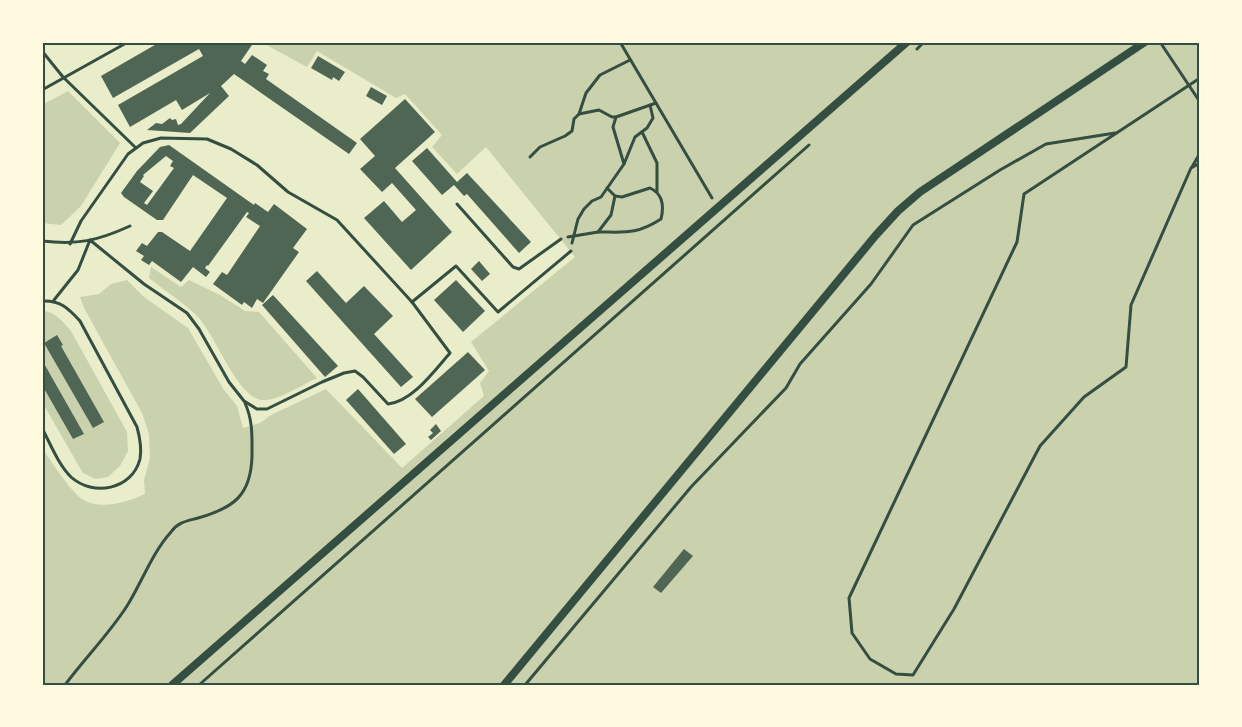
<svg xmlns="http://www.w3.org/2000/svg" width="1242" height="727" font-family="'Source Serif 4',serif">
	<style>
		.green { fill: #cad2ad }
		.building { fill: #4f6655; fill-rule: evenodd }
		.lines { fill: none; stroke-linecap: round; stroke-linejoin: round }
		.path { stroke: #344e41; stroke-width: 3 }
		.service { stroke: #344e41; stroke-width: 3 }
		.tertiary { stroke: #344e41; stroke-width: 8 }
		.neatline { fill: none; stroke: #344e41; stroke-width: 2 }
	</style>
	<rect width="100%" height="100%" fill="#e9edc9"/>
	<g class="green">
		<path d="M 261,42 L 1200,42 L 1200,685 L 42,685 L 42,447 C 49,459 72,493 82,499 C 101,511 127,502 145,494 L 144,480 L 150,458 L 149,434 L 142,413 L 84,308 L 80,297 L 99,294 L 111,284 L 127,280 L 144,297 L 188,328 L 224,390 L 237,406 L 243,428 L 260,423 L 271,415 L 326,389 L 402,468 L 484,396 L 480,383 L 489,371 L 471,342 L 575,257 L 486,147 L 457,174 L 432,147 L 442,135 L 405,94 L 396,98 L 317,51 L 307,67 Z"/>
		<path d="M 68,91 L 120,143 L 81,206 L 61,225 L 42,223 L 42,105 Z"/>
		<path d="M 151,267 L 181,287 L 189,280 L 220,295 L 245,311 L 259,312 L 317,378 C 304,384 276,402 262,400 C 238,398 216,337 199,318 C 185,303 165,291 149,278 Z"/>
		<path d="M 42,311 C 55,311 63,322 71,331 L 127,432 L 128,451 L 120,466 L 108,477 L 95,479 L 83,473 L 42,402 Z"/>
	</g>
	<g class="building">
		<path d="M 160,42 L 254,42 L 241,61 L 245,64 L 252,55 L 267,65 L 263,71 L 269,74 L 266,79 L 357,143 L 349,154 L 234,74 L 221,86 L 229,96 L 190,133 L 147,130 L 156,123 L 162,124 L 170,118 L 172,120 L 176,119 L 178,125 L 181,124 L 210,93 L 182,110 L 176,100 L 130,127 L 118,105 L 203,56 L 199,49 L 113,98 L 101,76 Z"/>
		<path d="M 318,56 L 345,72 L 339,81 L 333,77 L 332,80 L 311,68 Z"/>
		<path d="M 371,87 L 387,96 L 382,105 L 366,96 Z"/>
		<path d="M 405,99 L 435,132 L 395,168 L 452,232 L 411,270 L 364,218 L 384,201 L 402,222 L 416,210 L 392,183 L 382,192 L 360,169 L 375,156 L 360,139 Z"/>
		<path d="M 169,145 L 254,205 L 255,203 L 268,212 L 274,204 L 307,229 L 293,248 L 299,252 L 263,303 L 257,299 L 252,308 L 244,302 L 242,305 L 213,284 L 222,272 L 227,275 L 260,226 L 246,217 L 249,213 L 247,212 L 208,266 L 207,265 L 205,268 L 210,272 L 206,277 L 193,267 L 181,282 L 152,261 L 149,265 L 141,260 L 144,256 L 136,251 L 142,243 L 147,246 L 158,232 L 162,232 L 190,251 L 227,198 L 193,175 L 163,220 L 157,220 L 124,197 L 121,193 L 137,171 L 160,147 ZM 166,156 L 173,161 L 170,166 L 174,168 L 147,205 L 144,203 L 153,191 L 140,182 L 144,176 L 143,175 Z"/>
		<path d="M 427,148 L 457,182 L 467,173 L 531,242 L 519,253 L 467,194 L 464,196 L 454,185 L 442,195 L 412,161 Z"/>
		<path d="M 479,261 L 490,274 L 482,281 L 471,269 Z"/>
		<path d="M 317,271 L 346,303 L 364,286 L 393,316 L 374,334 L 413,377 L 401,387 L 306,281 Z"/>
		<path d="M 456,280 L 485,311 L 463,332 L 434,300 Z"/>
		<path d="M 273,295 L 338,366 L 325,377 L 262,305 Z"/>
		<path d="M 57,335 L 63,345 L 61,346 L 104,422 L 93,428 L 44,343 Z"/>
		<path d="M 468,352 L 485,370 L 432,417 L 415,399 Z"/>
		<path d="M 42,360 L 84,434 L 73,439 L 42,385 Z"/>
		<path d="M 358,389 L 406,444 L 394,454 L 346,400 Z"/>
		<path d="M 436,424 L 441,431 L 431,440 L 428,437 L 433,433 L 430,430 Z"/>
		<path d="M 684,549 L 693,556 L 661,593 L 653,587 Z"/>
	</g>
	<g class="lines">
		<g class="path">
			<path d="M 620,42 L 712,198"/>
			<path d="M 1160,42 L 1200,102"/>
			<path d="M 917,49 L 924,42"/>
			<path d="M 1200,78 L 1024,194 L 1017,242 L 849,598 L 852,633 L 870,659 L 896,674 L 913,675 L 954,609 L 1040,446 L 1084,397 L 1126,367 L 1131,305 L 1191,168 L 1200,163"/>
			<path d="M 579,114 L 599,110 L 612,117 L 616,117"/>
			<path d="M 642,132 L 657,163 L 657,191"/>
			<path d="M 530,157 L 540,147 L 565,136 L 572,131 L 574,119 L 579,114 L 586,93 L 600,75 L 630,60"/>
			<path d="M 624,164 L 635,137 L 647,128 L 653,118 L 650,105"/>
			<path d="M 1192,167 L 1200,153"/>
			<path d="M 598,232 C 625,232 636,235 661,219 C 664,207 663,194 650,188 L 622,197 L 615,196"/>
			<path d="M 568,237 L 598,232 L 611,215 L 615,196 L 607,188"/>
			<path d="M 572,243 L 578,219 L 584,209 L 592,201 L 601,197 L 624,164 L 613,127 L 616,117 L 656,103"/>
			<path d="M 199,685 L 809,145"/>
			<path d="M 525,685 L 691,487 L 786,388 L 800,364 L 871,284 L 913,225 L 1000,170 L 1046,144 L 1115,133"/>
		</g>
		<g class="service">
			<path d="M 42,51 L 63,77 L 136,148"/>
			<path d="M 42,90 L 128,42"/>
			<path d="M 457,204 L 513,267 L 519,269 L 561,239"/>
			<path d="M 42,241 C 78,245 97,241 130,226"/>
			<path d="M 70,244 L 81,221 L 128,154 L 143,143 L 161,138 L 207,139 L 231,149 L 257,165 L 288,192 L 337,220 L 412,302 L 456,266 L 498,312 L 571,251"/>
			<path d="M 54,300 L 78,270 L 90,240 L 144,284 L 187,313 L 199,329 L 229,382 L 244,401 L 257,409 L 267,409 L 322,382 L 344,373 L 355,371 L 363,377 L 388,404 C 413,401 434,371 450,353 L 412,302"/>
			<path d="M 42,301 C 60,300 68,308 80,321 L 137,427 C 140,438 142,448 140,459 C 132,490 93,497 71,477 C 58,464 50,443 42,428"/>
			<path d="M 65,685 C 85,658 109,634 127,606 C 142,582 152,553 171,532 C 178,522 187,521 198,518 C 234,508 251,495 252,456 C 252,436 253,421 245,403"/>
		</g>
		<g class="tertiary">
			<path d="M 172,685 L 907,42"/>
			<path d="M 504,685 L 876,235 L 898,211 L 920,192 L 1145,42"/>
		</g>
	</g>
	<rect width="1242" height="727" fill="none" stroke="#fefae0" stroke-width="87"/>
	<rect x="44" y="44" width="1154" height="640" class="neatline"/>
</svg>
